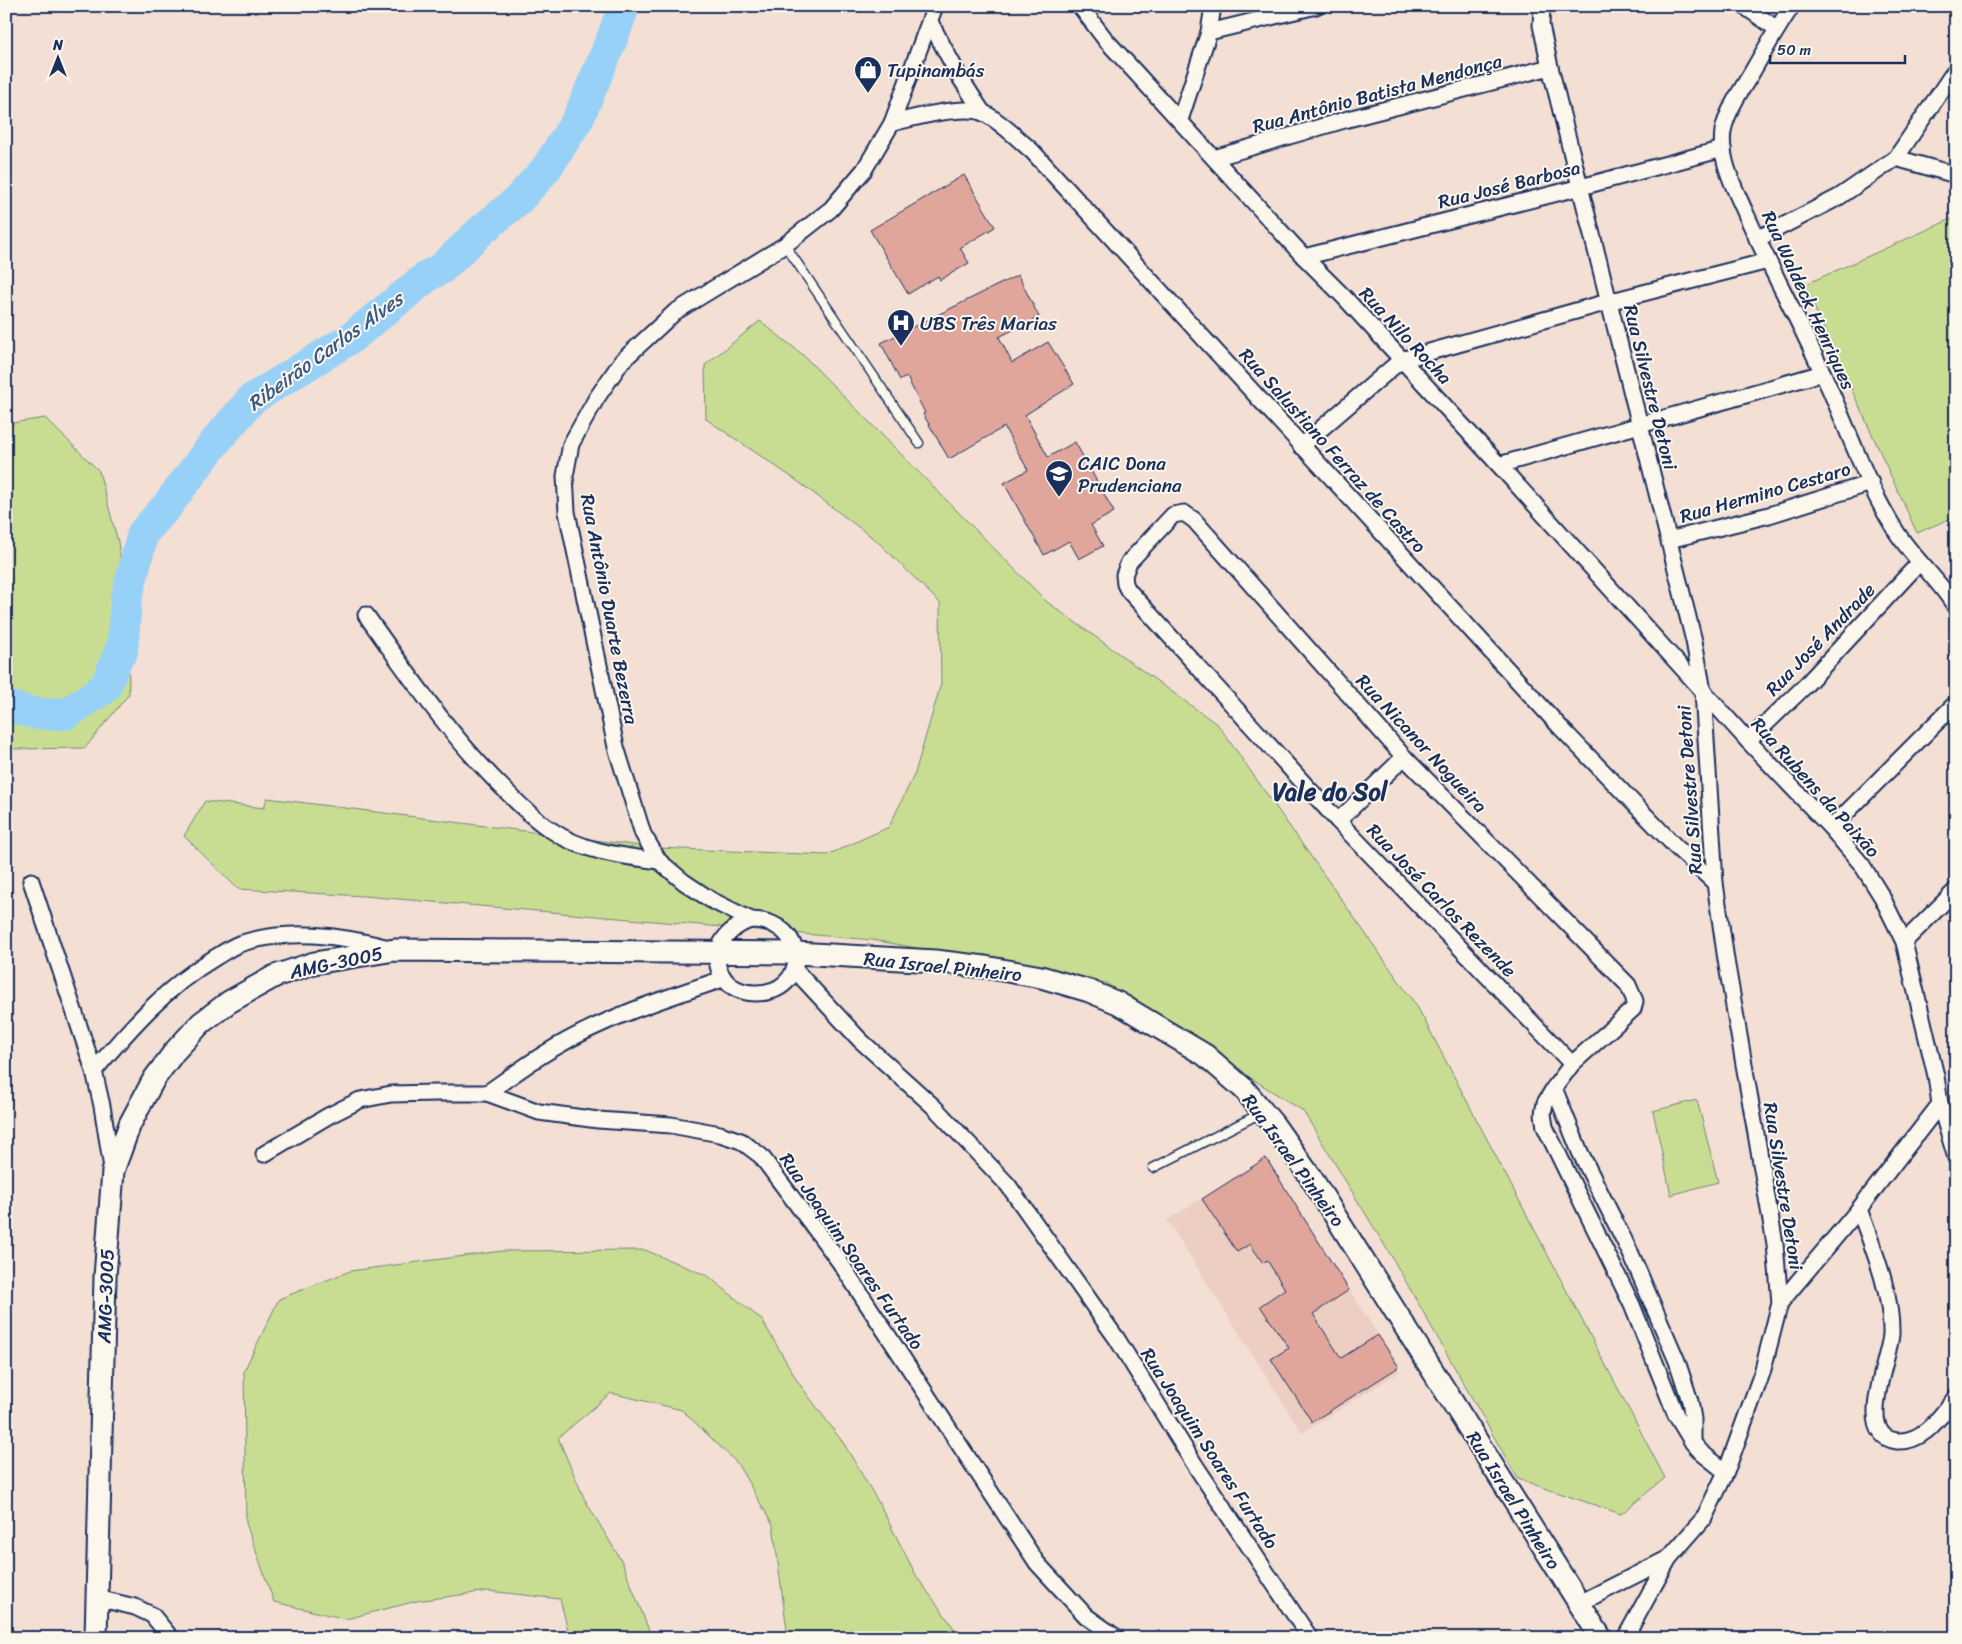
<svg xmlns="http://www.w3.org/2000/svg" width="1962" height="1644" font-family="Sriracha,sans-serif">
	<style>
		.built { fill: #edcec3 }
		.green { fill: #c9dd92; stroke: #728678 }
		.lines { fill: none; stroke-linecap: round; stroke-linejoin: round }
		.river { stroke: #98d1f8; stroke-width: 32 }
		.building { fill: #e0a69c; stroke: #1b2f5e }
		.service-casing { stroke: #1b2f5e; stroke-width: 11 }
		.minor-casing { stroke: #1b2f5e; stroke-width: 19 }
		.secondary-casing { stroke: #1b2f5e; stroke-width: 25 }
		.service { stroke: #fbf7ec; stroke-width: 8 }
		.minor { stroke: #fbf7ec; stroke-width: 15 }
		.secondary { stroke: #fbf7ec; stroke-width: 21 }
		.labels { text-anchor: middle; stroke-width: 4; stroke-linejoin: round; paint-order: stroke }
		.poi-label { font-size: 19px; fill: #1b2f5e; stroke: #fbf7ec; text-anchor: start }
		.street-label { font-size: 19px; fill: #1b2f5e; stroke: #fbf7ec }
		.water-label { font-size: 20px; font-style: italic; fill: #3a5884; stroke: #fbf7ec }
		.district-label { font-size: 24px; font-weight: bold; fill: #1b2f5e; stroke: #fbf7ec }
	</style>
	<rect width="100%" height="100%" fill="#f3dfd4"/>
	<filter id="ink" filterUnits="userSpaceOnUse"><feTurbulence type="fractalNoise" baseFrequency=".02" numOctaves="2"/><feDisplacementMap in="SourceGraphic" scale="10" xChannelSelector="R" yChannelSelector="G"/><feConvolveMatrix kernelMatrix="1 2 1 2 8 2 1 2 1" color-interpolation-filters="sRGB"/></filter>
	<g filter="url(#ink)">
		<path class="built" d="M 1266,1158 L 1401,1371 L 1302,1433 L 1167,1220 Z"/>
		<g class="green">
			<path d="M 1951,219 L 1956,229 L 1956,516 L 1917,533 L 1804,285 Z"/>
			<path d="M 760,321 L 803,355 L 1047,602 L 1218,725 L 1418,1008 L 1665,1478 L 1621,1514 L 1518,1479 L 1393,1259 L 1303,1111 L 1186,1037 L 1106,983 L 873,940 L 364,896 L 238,889 L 184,836 L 205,801 L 264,808 L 267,798 L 657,848 L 827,855 L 889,827 L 915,773 L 941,684 L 940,603 L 877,541 L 796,480 L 706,419 L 705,365 Z"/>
			<path d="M 45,418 L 99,471 L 118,542 L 128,613 L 129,694 L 85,748 L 14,749 L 6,745 L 6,424 Z"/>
			<path d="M 1697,1100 L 1718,1182 L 1671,1195 L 1653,1111 Z"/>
			<path d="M 645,1250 L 708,1276 L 762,1320 L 798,1382 L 844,1444 L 880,1505 L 917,1577 L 961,1638 L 788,1638 L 773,1525 L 737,1463 L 682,1410 L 611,1393 L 558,1438 L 585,1500 L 622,1562 L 650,1633 L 649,1638 L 570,1638 L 560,1599 L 488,1591 L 417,1601 L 346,1619 L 274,1602 L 246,1523 L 244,1371 L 279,1299 L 350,1271 L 502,1251 Z"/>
		</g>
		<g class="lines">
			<path class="river" d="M 6,706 L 38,714 L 66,714 L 105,688 L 120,651 L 122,652 L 126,600 L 143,533 L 167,506 L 215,442 L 252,399 L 351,338 L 429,275 L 441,269 L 483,229 L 518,200 L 546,169 L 578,119 L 612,39 L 624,6"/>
		</g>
		<g class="building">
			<path d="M 964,175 L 995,227 L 960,248 L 969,263 L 940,280 L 938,276 L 908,294 L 870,230 Z"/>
			<path d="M 1018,275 L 1039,317 L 999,337 L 1012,363 L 1048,342 L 1074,384 L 1025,415 L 1048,457 L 1075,442 L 1114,512 L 1091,525 L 1103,546 L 1079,559 L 1069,541 L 1044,555 L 1004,483 L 1028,470 L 1004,427 L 949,459 L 923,414 L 925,413 L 907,377 L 900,380 L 881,343 Z"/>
			<path d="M 1266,1158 L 1349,1290 L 1313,1314 L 1341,1358 L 1378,1335 L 1399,1367 L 1312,1422 L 1271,1359 L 1289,1348 L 1260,1306 L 1285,1289 L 1267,1260 L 1263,1263 L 1250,1244 L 1237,1252 L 1202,1199 Z"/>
		</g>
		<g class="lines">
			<defs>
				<g id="service">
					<path d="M 785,245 L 919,443"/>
					<path d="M 1153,1168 L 1263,1112"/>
				</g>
				<g id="minor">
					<path d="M 1080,6 L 1105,39 L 1304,257 L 1344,297 L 1499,465 L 1748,741 L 1831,828 L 1862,865 L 1882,897 L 1904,942 L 1936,1076 L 1940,1104 L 1859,1209 L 1780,1303"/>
					<path d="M 1542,6 L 1541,25 L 1550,67 L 1694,641 L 1703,691 L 1715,883 L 1726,960 L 1775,1244 L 1780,1303 L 1762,1373 L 1726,1472 L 1704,1518 L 1669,1558"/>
					<path d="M 1744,6 L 1777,29"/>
					<path d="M 1792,6 C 1777,28 1764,51 1751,74 C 1740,92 1727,111 1723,131 C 1719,160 1735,189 1746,214 C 1770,268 1799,320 1823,374 C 1847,425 1864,480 1894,528 C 1911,557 1940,580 1956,608"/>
					<path d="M 930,22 L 959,76 L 983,113"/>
					<path d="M 1209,32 L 1316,6"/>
					<path d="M 1180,120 L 1209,32 L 1213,6"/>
					<path d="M 892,123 C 914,118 963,104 984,113 C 1000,121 1018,139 1032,151 L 1561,728 L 1675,846 L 1715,883"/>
					<path d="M 1214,158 L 1348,119 L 1550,67"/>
					<path d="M 1896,158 L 1956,175"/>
					<path d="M 1757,239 L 1839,197 L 1896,158 L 1956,69"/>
					<path d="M 1304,257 L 1581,187 L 1723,149"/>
					<path d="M 1301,446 L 1401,360 L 1608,302 L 1768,261"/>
					<path d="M 1499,465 L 1823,373"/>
					<path d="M 1669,540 L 1769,515 L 1871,483"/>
					<path d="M 366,615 C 410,677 453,740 508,793 C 521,806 535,820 551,830 C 583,852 622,856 659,861"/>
					<path d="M 1748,741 L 1804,687 L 1919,563"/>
					<path d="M 1338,821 L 1404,757"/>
					<path d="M 1831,828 L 1956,703"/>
					<path d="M 31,881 L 94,1071 L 102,1106 L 112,1168"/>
					<path d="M 751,920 L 711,900 L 684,882 L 659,861 L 643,834 L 616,747 L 567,512 L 565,476 L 571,444 L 596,399 L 622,361 L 675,312 L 785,245 L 831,209 L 864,170 L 892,123 L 935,6"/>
					<path d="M 751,920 C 809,920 811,994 755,993 C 747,993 737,990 730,985 C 704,961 721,930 751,920 Z"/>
					<path d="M 1904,942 L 1956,890"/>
					<path d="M 794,969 L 860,1040 L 933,1106 L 1008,1185 L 1117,1339 L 1195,1465 L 1310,1638"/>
					<path d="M 1572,1064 L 1338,821 L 1128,590 L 1125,584 L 1124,575 L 1129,562 L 1173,515 L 1184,513 L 1194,520 L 1404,757 L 1628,985 L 1635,1001 L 1633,1009 L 1572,1064 L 1554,1088 L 1545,1103 L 1543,1114 L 1545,1127 L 1632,1305 L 1676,1415 L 1693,1443 L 1702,1453 L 1726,1472"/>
					<path d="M 94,1071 C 130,1028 167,986 216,957 C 223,953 231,947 239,944 C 288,928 340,935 389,948"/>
					<path d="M 1554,1088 L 1580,1152 L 1631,1254 L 1677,1361 L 1690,1401 L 1693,1419 L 1693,1442"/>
					<path d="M 487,1093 C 509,1078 531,1061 554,1048 C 606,1017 666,998 723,979"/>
					<path d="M 1940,1104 L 1956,1158"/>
					<path d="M 264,1154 L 328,1116 L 360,1100 L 391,1094 L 437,1093 L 487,1093 L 539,1112 L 598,1120 L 671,1125 L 720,1134 L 741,1141 L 761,1156 L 839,1261 L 1037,1563 L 1086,1616 L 1117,1638"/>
					<path d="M 1859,1209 C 1873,1248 1892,1293 1891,1334 C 1890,1358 1854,1436 1897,1441 C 1924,1443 1941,1415 1956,1397"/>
					<path d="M 97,1598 L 135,1607 L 152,1615 L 171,1638"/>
					<path d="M 1578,1604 L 1669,1558 L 1625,1638"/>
				</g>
				<path id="secondary" d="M 96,1638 L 105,1277 L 113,1171 L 130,1124 L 154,1079 L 175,1051 L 201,1023 L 229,1002 L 275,976 L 314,963 L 395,950 L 796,953 L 935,961 L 985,967 L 1041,977 L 1089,991 L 1118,1003 L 1205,1055 L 1244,1089 L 1274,1125 L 1312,1179 L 1601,1638"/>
			</defs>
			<use href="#service" class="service-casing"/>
			<use href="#minor" class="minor-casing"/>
			<use href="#secondary" class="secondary-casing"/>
			<use href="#service" class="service"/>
			<use href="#minor" class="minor"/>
			<use href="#secondary" class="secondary"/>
		</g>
	</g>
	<defs>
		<symbol id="shop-pin" viewBox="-11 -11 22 30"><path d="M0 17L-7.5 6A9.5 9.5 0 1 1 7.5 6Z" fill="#1b2f5e" stroke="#fbf7ec"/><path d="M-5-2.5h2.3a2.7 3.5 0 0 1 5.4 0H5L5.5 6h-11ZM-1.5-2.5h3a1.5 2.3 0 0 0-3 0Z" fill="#fff"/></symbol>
		<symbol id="hospital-pin" viewBox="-11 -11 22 30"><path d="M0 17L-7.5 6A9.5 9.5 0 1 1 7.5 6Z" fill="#1b2f5e" stroke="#fbf7ec"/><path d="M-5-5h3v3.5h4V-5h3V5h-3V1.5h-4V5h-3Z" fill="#fff"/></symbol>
		<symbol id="school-pin" viewBox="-11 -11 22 30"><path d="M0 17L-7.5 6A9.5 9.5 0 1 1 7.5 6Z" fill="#1b2f5e" stroke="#fbf7ec"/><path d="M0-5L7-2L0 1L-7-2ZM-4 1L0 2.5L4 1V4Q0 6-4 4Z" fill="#fff"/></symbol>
	</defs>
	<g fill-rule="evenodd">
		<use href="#shop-pin" x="852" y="54" width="32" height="43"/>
		<use href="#hospital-pin" x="885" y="307" width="32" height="43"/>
		<use href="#school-pin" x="1043" y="458" width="32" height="43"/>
	</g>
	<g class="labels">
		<g class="poi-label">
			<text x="887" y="77">Tupinambás</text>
			<text x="920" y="330">UBS Três Marias</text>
			<text x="1078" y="470">CAIC Dona<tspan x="1078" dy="22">Prudenciana</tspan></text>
		</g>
		<g class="street-label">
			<text transform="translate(1377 93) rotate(-15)" y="7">Rua Antônio Batista Mendonça</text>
			<text transform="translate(1509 184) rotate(-14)" y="7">Rua José Barbosa</text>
			<text transform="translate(1809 300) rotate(65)" y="7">Rua Waldeck Henriques</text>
			<text transform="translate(1406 335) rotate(47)" y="7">Rua Nilo Rocha</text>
			<text transform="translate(1651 387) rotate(76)" y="7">Rua Silvestre Detoni</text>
			<text transform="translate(1333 450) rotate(48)" y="7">Rua Salustiano Ferraz de Castro</text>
			<text transform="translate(1765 492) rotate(-16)" y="7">Rua Hermino Cestaro</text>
			<text transform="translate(610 609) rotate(79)" y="7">Rua Antônio Duarte Bezerra</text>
			<text transform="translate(1820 639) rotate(-46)" y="7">Rua José Andrade</text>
			<text transform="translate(1422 743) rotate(47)" y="7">Rua Nicanor Nogueira</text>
			<text transform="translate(1816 787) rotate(48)" y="7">Rua Rubens da Paixão</text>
			<text transform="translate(1689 790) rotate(-94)" y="7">Rua Silvestre Detoni</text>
			<text transform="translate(1442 900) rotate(46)" y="7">Rua José Carlos Rezende</text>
			<text transform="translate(336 962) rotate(-12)" y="7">AMG-3005</text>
			<text transform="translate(943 966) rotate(6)" y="7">Rua Israel Pinheiro</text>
			<text transform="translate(1294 1160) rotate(54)" y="7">Rua Israel Pinheiro</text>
			<text transform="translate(1784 1186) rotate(81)" y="7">Rua Silvestre Detoni</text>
			<text transform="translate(852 1251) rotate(55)" y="7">Rua Joaquim Soares Furtado</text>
			<text transform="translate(105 1296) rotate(-88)" y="7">AMG-3005</text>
			<text transform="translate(1210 1448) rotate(57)" y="7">Rua Joaquim Soares Furtado</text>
			<text transform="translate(1514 1500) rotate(58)" y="7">Rua Israel Pinheiro</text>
		</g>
		<g class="water-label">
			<text transform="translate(325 351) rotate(-36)" y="7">Ribeirão Carlos Alves</text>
		</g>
		<g class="district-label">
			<text x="1330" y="800">Vale do Sol</text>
		</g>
	</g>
	<rect width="1962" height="1644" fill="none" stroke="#fbf7ec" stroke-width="25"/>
	<rect x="12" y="12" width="1937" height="1619" fill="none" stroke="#1b2f5e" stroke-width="2" filter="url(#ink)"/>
	<g transform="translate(58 58)" stroke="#fbf7ec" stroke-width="4" paint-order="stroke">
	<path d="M0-4L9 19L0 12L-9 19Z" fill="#1b2f5e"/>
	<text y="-8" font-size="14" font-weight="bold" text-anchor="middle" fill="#1b2f5e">N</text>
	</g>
	<path d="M1770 55v8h135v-8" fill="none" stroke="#1b2f5e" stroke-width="2.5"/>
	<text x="1777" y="55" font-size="15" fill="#1b2f5e" stroke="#fbf7ec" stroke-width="4" paint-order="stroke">50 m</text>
</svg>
